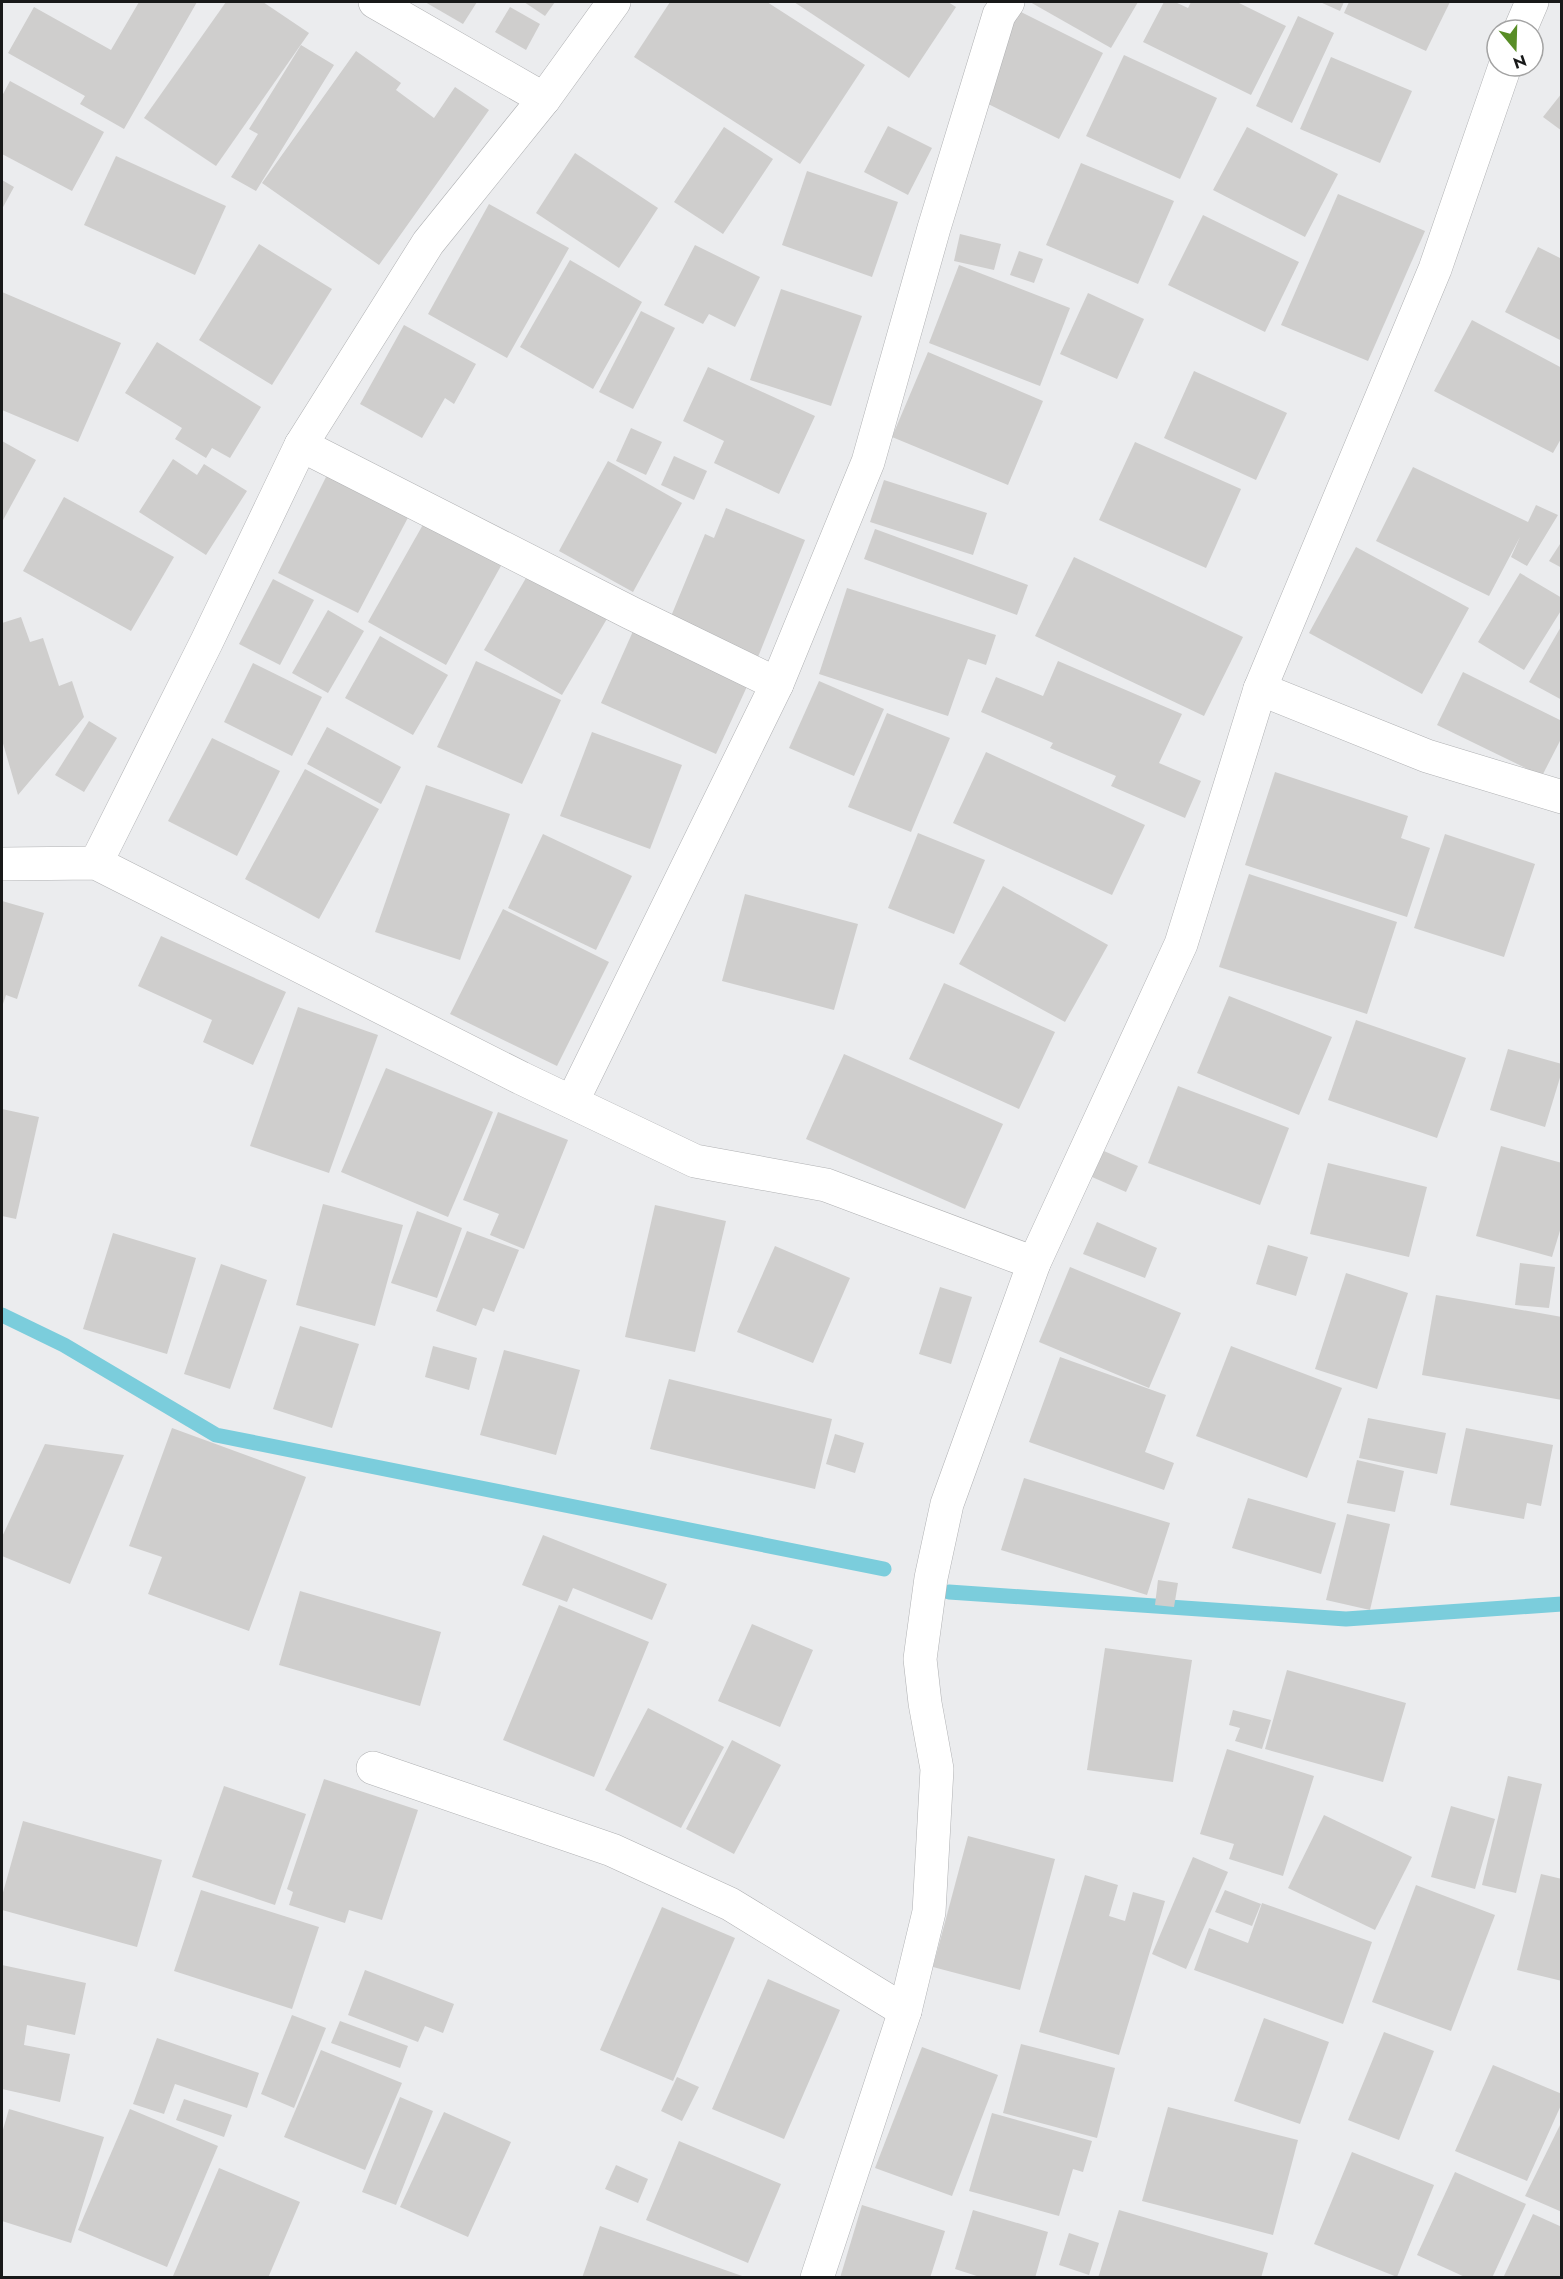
<svg xmlns="http://www.w3.org/2000/svg" width="1563" height="2279" font-family="Jost,sans-serif">
	<style>
		.lines { fill: none; stroke-linecap: round; stroke-linejoin: round }
		.stream { stroke: #7bcddc; stroke-width: 15 }
		.building { fill: #cfcecd }
		.minor-casing { stroke: #b0b1b3; stroke-width: 34 }
		.minor { stroke: #fff; stroke-width: 33 }
	</style>
	<rect width="100%" height="100%" fill="#ebecee"/>
	<g class="lines">
		<g class="stream">
			<path d="M 2,1315 L 64,1345 L 216,1435 L 884,1569"/>
			<path d="M 949,1592 L 1346,1619 L 1562,1604"/>
		</g>
	</g>
	<g class="building">
		<path d="M 139,2 L 197,2 L 124,129 L 80,104 L 85,96 L 8,53 L 34,7 L 111,50 Z"/>
		<path d="M 226,2 L 263,2 L 309,33 L 216,166 L 144,118 Z"/>
		<path d="M 425,2 L 477,2 L 463,24 Z"/>
		<path d="M 524,2 L 555,2 L 545,16 Z"/>
		<path d="M 670,2 L 767,2 L 865,65 L 800,164 L 634,57 Z"/>
		<path d="M 794,2 L 948,2 L 956,7 L 909,78 Z"/>
		<path d="M 1030,2 L 1138,2 L 1111,48 Z"/>
		<path d="M 1164,2 L 1175,2 L 1188,8 L 1191,2 L 1237,2 L 1286,26 L 1251,95 L 1143,42 Z"/>
		<path d="M 1320,2 L 1344,2 L 1340,11 Z"/>
		<path d="M 1349,2 L 1450,2 L 1426,51 L 1344,13 Z"/>
		<path d="M 510,7 L 540,24 L 526,50 L 495,32 Z"/>
		<path d="M 1019,11 L 1103,53 L 1059,139 L 976,98 Z"/>
		<path d="M 1298,16 L 1334,33 L 1292,123 L 1256,106 Z"/>
		<path d="M 301,45 L 334,65 L 256,191 L 231,177 L 258,134 L 249,129 Z"/>
		<path d="M 356,51 L 401,83 L 396,90 L 434,118 L 455,87 L 489,110 L 379,265 L 262,183 Z"/>
		<path d="M 1124,55 L 1217,98 L 1180,179 L 1086,136 Z"/>
		<path d="M 1331,57 L 1412,91 L 1380,163 L 1300,129 Z"/>
		<path d="M 10,81 L 104,132 L 72,191 L 2,154 L 2,96 Z"/>
		<path d="M 1562,93 L 1562,131 L 1543,117 Z"/>
		<path d="M 888,126 L 932,148 L 908,195 L 864,172 Z"/>
		<path d="M 724,127 L 773,159 L 723,234 L 674,202 Z"/>
		<path d="M 1247,127 L 1338,174 L 1305,237 L 1213,190 Z"/>
		<path d="M 575,153 L 658,208 L 619,268 L 536,213 Z"/>
		<path d="M 116,156 L 226,206 L 195,275 L 84,225 Z"/>
		<path d="M 1081,163 L 1174,201 L 1138,284 L 1046,245 Z"/>
		<path d="M 807,171 L 898,202 L 872,277 L 782,245 Z"/>
		<path d="M 2,180 L 14,187 L 2,209 Z"/>
		<path d="M 1338,194 L 1425,231 L 1368,361 L 1281,325 Z"/>
		<path d="M 489,204 L 569,248 L 507,358 L 428,314 Z"/>
		<path d="M 1203,215 L 1299,262 L 1265,332 L 1168,285 Z"/>
		<path d="M 960,234 L 1001,244 L 994,270 L 954,261 Z"/>
		<path d="M 259,244 L 332,289 L 272,385 L 199,340 Z"/>
		<path d="M 695,245 L 760,277 L 735,327 L 709,314 L 703,324 L 664,305 Z"/>
		<path d="M 1538,247 L 1562,259 L 1562,341 L 1505,312 Z"/>
		<path d="M 1019,251 L 1043,259 L 1034,283 L 1010,275 Z"/>
		<path d="M 570,260 L 642,302 L 593,389 L 520,347 Z"/>
		<path d="M 959,265 L 1070,308 L 1040,386 L 929,343 Z"/>
		<path d="M 781,289 L 862,316 L 831,406 L 750,380 Z"/>
		<path d="M 2,292 L 121,343 L 78,442 L 2,410 Z"/>
		<path d="M 1088,293 L 1144,319 L 1117,379 L 1060,354 Z"/>
		<path d="M 641,311 L 675,328 L 633,409 L 599,392 Z"/>
		<path d="M 1472,320 L 1562,368 L 1562,437 L 1553,453 L 1434,391 Z"/>
		<path d="M 404,325 L 476,364 L 454,404 L 445,398 L 422,438 L 360,404 Z"/>
		<path d="M 157,342 L 261,407 L 230,458 L 212,448 L 206,458 L 175,439 L 182,428 L 125,393 Z"/>
		<path d="M 928,352 L 1043,401 L 1008,485 L 892,437 Z"/>
		<path d="M 708,367 L 815,416 L 779,494 L 714,463 L 724,441 L 683,421 Z"/>
		<path d="M 1194,371 L 1287,413 L 1256,480 L 1164,438 Z"/>
		<path d="M 631,428 L 662,442 L 646,475 L 616,461 Z"/>
		<path d="M 2,441 L 36,460 L 2,522 Z"/>
		<path d="M 1135,442 L 1241,489 L 1206,568 L 1099,520 Z"/>
		<path d="M 674,456 L 707,471 L 694,500 L 661,485 Z"/>
		<path d="M 173,459 L 197,475 L 204,464 L 247,491 L 206,555 L 139,512 Z"/>
		<path d="M 608,461 L 682,503 L 633,592 L 559,551 Z"/>
		<path d="M 331,467 L 413,508 L 358,613 L 278,573 Z"/>
		<path d="M 1413,467 L 1528,522 L 1536,505 L 1558,515 L 1527,566 L 1511,557 L 1520,537 L 1489,596 L 1376,541 Z"/>
		<path d="M 884,480 L 987,513 L 973,555 L 870,522 Z"/>
		<path d="M 64,497 L 174,557 L 131,631 L 23,571 Z"/>
		<path d="M 726,508 L 805,540 L 756,662 L 667,626 L 705,534 L 714,538 Z"/>
		<path d="M 425,521 L 502,564 L 446,665 L 368,622 Z"/>
		<path d="M 875,529 L 1028,585 L 1017,615 L 864,559 Z"/>
		<path d="M 1562,541 L 1562,568 L 1549,561 Z"/>
		<path d="M 1356,547 L 1469,608 L 1422,694 L 1309,633 Z"/>
		<path d="M 1074,557 L 1243,637 L 1204,716 L 1035,636 Z"/>
		<path d="M 533,566 L 611,612 L 562,695 L 484,650 Z"/>
		<path d="M 1520,573 L 1562,598 L 1562,609 L 1524,670 L 1478,642 Z"/>
		<path d="M 273,579 L 314,600 L 280,665 L 239,644 Z"/>
		<path d="M 847,588 L 996,635 L 986,665 L 968,659 L 948,716 L 819,674 Z"/>
		<path d="M 328,610 L 364,631 L 328,693 L 292,673 Z"/>
		<path d="M 21,617 L 30,642 L 43,638 L 59,686 L 72,681 L 84,717 L 18,795 L 2,740 L 2,623 Z"/>
		<path d="M 1562,625 L 1562,700 L 1529,682 Z"/>
		<path d="M 634,629 L 750,680 L 716,754 L 601,703 Z"/>
		<path d="M 380,636 L 448,675 L 413,735 L 345,698 Z"/>
		<path d="M 476,661 L 561,700 L 522,784 L 437,747 Z"/>
		<path d="M 1058,661 L 1182,714 L 1159,763 L 1201,781 L 1185,818 L 1111,786 L 1116,776 L 1050,748 L 1053,743 L 981,712 L 996,677 L 1043,696 Z"/>
		<path d="M 253,663 L 322,697 L 292,756 L 224,722 Z"/>
		<path d="M 1463,672 L 1562,721 L 1562,737 L 1542,776 L 1437,725 Z"/>
		<path d="M 819,681 L 884,709 L 854,776 L 789,748 Z"/>
		<path d="M 887,713 L 950,738 L 911,832 L 848,807 Z"/>
		<path d="M 89,721 L 117,738 L 84,792 L 55,775 Z"/>
		<path d="M 327,727 L 401,767 L 381,804 L 307,764 Z"/>
		<path d="M 592,732 L 682,765 L 650,849 L 560,816 Z"/>
		<path d="M 212,738 L 280,771 L 237,856 L 168,821 Z"/>
		<path d="M 986,752 L 1145,825 L 1112,895 L 953,823 Z"/>
		<path d="M 305,769 L 379,809 L 319,919 L 245,879 Z"/>
		<path d="M 1275,772 L 1408,816 L 1401,838 L 1430,848 L 1407,917 L 1245,865 Z"/>
		<path d="M 426,785 L 510,814 L 460,960 L 375,932 Z"/>
		<path d="M 918,833 L 985,860 L 954,934 L 888,908 Z"/>
		<path d="M 543,834 L 632,876 L 596,950 L 508,908 Z"/>
		<path d="M 1445,834 L 1535,864 L 1504,957 L 1414,928 Z"/>
		<path d="M 1249,874 L 1397,922 L 1367,1014 L 1219,967 Z"/>
		<path d="M 1003,886 L 1108,945 L 1065,1022 L 959,964 Z"/>
		<path d="M 745,894 L 858,924 L 834,1010 L 722,981 Z"/>
		<path d="M 2,901 L 44,913 L 17,999 L 6,995 L 2,1007 Z"/>
		<path d="M 503,909 L 609,962 L 557,1066 L 450,1014 Z"/>
		<path d="M 161,936 L 286,992 L 253,1065 L 203,1042 L 212,1020 L 138,986 Z"/>
		<path d="M 944,983 L 1055,1032 L 1019,1109 L 909,1059 Z"/>
		<path d="M 1229,996 L 1332,1037 L 1299,1115 L 1197,1073 Z"/>
		<path d="M 298,1007 L 378,1035 L 329,1173 L 250,1146 Z"/>
		<path d="M 1356,1020 L 1466,1058 L 1437,1138 L 1328,1100 Z"/>
		<path d="M 1508,1049 L 1562,1064 L 1562,1071 L 1545,1127 L 1490,1110 Z"/>
		<path d="M 844,1054 L 1003,1124 L 965,1209 L 806,1139 Z"/>
		<path d="M 386,1068 L 493,1112 L 448,1217 L 341,1172 Z"/>
		<path d="M 1178,1086 L 1289,1128 L 1260,1205 L 1148,1163 Z"/>
		<path d="M 2,1109 L 39,1117 L 16,1219 L 2,1216 Z"/>
		<path d="M 498,1112 L 568,1140 L 524,1249 L 490,1235 L 499,1214 L 463,1200 Z"/>
		<path d="M 1501,1146 L 1562,1163 L 1562,1224 L 1552,1257 L 1476,1236 Z"/>
		<path d="M 1104,1151 L 1138,1166 L 1126,1192 L 1092,1177 Z"/>
		<path d="M 1328,1163 L 1427,1187 L 1409,1257 L 1310,1234 Z"/>
		<path d="M 323,1204 L 403,1225 L 375,1326 L 296,1305 Z"/>
		<path d="M 655,1205 L 726,1221 L 695,1352 L 625,1337 Z"/>
		<path d="M 417,1211 L 462,1228 L 437,1298 L 391,1283 Z"/>
		<path d="M 1097,1222 L 1157,1248 L 1145,1278 L 1083,1254 Z"/>
		<path d="M 467,1231 L 519,1250 L 494,1312 L 483,1308 L 476,1326 L 436,1311 Z"/>
		<path d="M 113,1233 L 196,1258 L 167,1354 L 83,1329 Z"/>
		<path d="M 1268,1245 L 1308,1257 L 1296,1296 L 1256,1284 Z"/>
		<path d="M 775,1246 L 850,1278 L 813,1363 L 737,1332 Z"/>
		<path d="M 1520,1263 L 1555,1267 L 1549,1308 L 1515,1305 Z"/>
		<path d="M 221,1264 L 267,1280 L 230,1389 L 184,1374 Z"/>
		<path d="M 1070,1267 L 1181,1313 L 1149,1388 L 1039,1342 Z"/>
		<path d="M 1346,1273 L 1408,1293 L 1377,1389 L 1315,1369 Z"/>
		<path d="M 940,1287 L 972,1297 L 951,1364 L 919,1354 Z"/>
		<path d="M 1436,1295 L 1562,1317 L 1562,1400 L 1422,1375 Z"/>
		<path d="M 300,1326 L 359,1344 L 332,1428 L 273,1409 Z"/>
		<path d="M 433,1346 L 477,1358 L 469,1390 L 425,1377 Z"/>
		<path d="M 1231,1346 L 1342,1388 L 1307,1478 L 1196,1436 Z"/>
		<path d="M 504,1350 L 580,1370 L 556,1455 L 480,1435 Z"/>
		<path d="M 1060,1357 L 1166,1395 L 1145,1452 L 1174,1463 L 1164,1490 L 1029,1442 Z"/>
		<path d="M 669,1379 L 832,1419 L 815,1489 L 650,1449 Z"/>
		<path d="M 1368,1418 L 1446,1433 L 1437,1474 L 1359,1458 Z"/>
		<path d="M 172,1428 L 306,1477 L 249,1631 L 148,1594 L 162,1557 L 129,1546 Z"/>
		<path d="M 1466,1428 L 1553,1445 L 1541,1506 L 1527,1503 L 1524,1519 L 1450,1505 Z"/>
		<path d="M 835,1434 L 864,1443 L 855,1473 L 826,1464 Z"/>
		<path d="M 45,1444 L 124,1455 L 70,1584 L 2,1556 L 2,1537 Z"/>
		<path d="M 1357,1460 L 1404,1471 L 1395,1512 L 1347,1503 Z"/>
		<path d="M 1024,1478 L 1170,1523 L 1147,1595 L 1001,1550 Z"/>
		<path d="M 1248,1498 L 1336,1523 L 1321,1574 L 1232,1548 Z"/>
		<path d="M 1347,1514 L 1390,1524 L 1370,1610 L 1326,1600 Z"/>
		<path d="M 543,1535 L 667,1584 L 652,1620 L 573,1588 L 567,1602 L 522,1585 Z"/>
		<path d="M 1158,1580 L 1178,1583 L 1174,1607 L 1155,1605 Z"/>
		<path d="M 300,1591 L 441,1632 L 420,1706 L 279,1665 Z"/>
		<path d="M 559,1605 L 649,1642 L 594,1777 L 503,1740 Z"/>
		<path d="M 752,1624 L 813,1650 L 780,1727 L 718,1701 Z"/>
		<path d="M 1105,1648 L 1192,1660 L 1173,1782 L 1087,1770 Z"/>
		<path d="M 1287,1670 L 1406,1703 L 1383,1782 L 1265,1749 Z"/>
		<path d="M 648,1708 L 724,1747 L 681,1828 L 605,1790 Z"/>
		<path d="M 1233,1710 L 1271,1720 L 1262,1749 L 1235,1741 L 1240,1728 L 1229,1725 Z"/>
		<path d="M 732,1740 L 781,1765 L 734,1854 L 686,1829 Z"/>
		<path d="M 1227,1749 L 1314,1776 L 1283,1876 L 1229,1859 L 1234,1844 L 1200,1834 Z"/>
		<path d="M 1508,1776 L 1542,1784 L 1516,1893 L 1482,1885 Z"/>
		<path d="M 324,1779 L 418,1810 L 382,1920 L 349,1910 L 345,1923 L 289,1905 L 293,1892 L 287,1889 Z"/>
		<path d="M 224,1786 L 306,1814 L 275,1905 L 192,1877 Z"/>
		<path d="M 1451,1806 L 1495,1819 L 1475,1889 L 1431,1877 Z"/>
		<path d="M 1324,1815 L 1412,1857 L 1375,1930 L 1288,1888 Z"/>
		<path d="M 23,1821 L 162,1860 L 137,1947 L 2,1910 L 2,1896 Z"/>
		<path d="M 968,1836 L 1055,1859 L 1020,1990 L 933,1967 Z"/>
		<path d="M 1193,1857 L 1228,1872 L 1186,1969 L 1152,1954 Z"/>
		<path d="M 1541,1874 L 1562,1879 L 1562,1981 L 1517,1970 Z"/>
		<path d="M 1085,1875 L 1118,1885 L 1109,1916 L 1125,1921 L 1133,1892 L 1165,1901 L 1119,2055 L 1039,2032 Z"/>
		<path d="M 1416,1885 L 1495,1915 L 1451,2031 L 1372,2002 Z"/>
		<path d="M 201,1890 L 319,1927 L 292,2009 L 174,1971 Z"/>
		<path d="M 1225,1890 L 1261,1904 L 1252,1926 L 1215,1912 Z"/>
		<path d="M 1262,1903 L 1372,1942 L 1343,2024 L 1194,1970 L 1209,1928 L 1248,1943 Z"/>
		<path d="M 662,1907 L 735,1938 L 673,2081 L 600,2050 Z"/>
		<path d="M 2,1965 L 86,1983 L 75,2035 L 27,2025 L 24,2045 L 70,2054 L 60,2102 L 2,2089 Z"/>
		<path d="M 365,1970 L 454,2004 L 443,2033 L 425,2026 L 418,2042 L 348,2015 Z"/>
		<path d="M 768,1979 L 840,2010 L 784,2139 L 712,2109 Z"/>
		<path d="M 292,2015 L 326,2028 L 294,2108 L 261,2094 Z"/>
		<path d="M 1264,2018 L 1329,2042 L 1300,2124 L 1234,2101 Z"/>
		<path d="M 340,2021 L 408,2046 L 400,2068 L 331,2043 Z"/>
		<path d="M 1384,2032 L 1434,2051 L 1399,2140 L 1348,2120 Z"/>
		<path d="M 157,2038 L 259,2073 L 247,2108 L 175,2084 L 164,2114 L 133,2104 Z"/>
		<path d="M 1021,2044 L 1115,2068 L 1097,2138 L 1003,2113 Z"/>
		<path d="M 922,2047 L 998,2075 L 952,2196 L 875,2168 Z"/>
		<path d="M 321,2050 L 402,2083 L 365,2170 L 284,2137 Z"/>
		<path d="M 1493,2065 L 1562,2094 L 1562,2103 L 1527,2181 L 1455,2151 Z"/>
		<path d="M 677,2077 L 699,2087 L 682,2121 L 661,2111 Z"/>
		<path d="M 400,2097 L 433,2111 L 396,2205 L 362,2192 Z"/>
		<path d="M 184,2099 L 232,2115 L 224,2137 L 176,2120 Z"/>
		<path d="M 1168,2107 L 1298,2140 L 1273,2235 L 1142,2201 Z"/>
		<path d="M 9,2109 L 104,2137 L 71,2243 L 2,2221 L 2,2133 Z"/>
		<path d="M 130,2109 L 218,2146 L 167,2267 L 78,2230 Z"/>
		<path d="M 444,2112 L 511,2142 L 468,2237 L 400,2207 Z"/>
		<path d="M 992,2113 L 1092,2141 L 1083,2172 L 1073,2169 L 1059,2216 L 969,2191 Z"/>
		<path d="M 1562,2121 L 1562,2212 L 1525,2196 Z"/>
		<path d="M 679,2141 L 781,2184 L 748,2263 L 646,2220 Z"/>
		<path d="M 1352,2152 L 1434,2185 L 1397,2277 L 1314,2244 Z"/>
		<path d="M 616,2165 L 648,2179 L 638,2203 L 605,2189 Z"/>
		<path d="M 219,2168 L 300,2202 L 268,2278 L 173,2276 Z"/>
		<path d="M 1455,2172 L 1526,2204 L 1492,2278 L 1467,2278 L 1417,2255 Z"/>
		<path d="M 862,2205 L 945,2231 L 930,2278 L 840,2278 Z"/>
		<path d="M 973,2210 L 1048,2232 L 1035,2278 L 983,2278 L 955,2269 Z"/>
		<path d="M 1119,2210 L 1268,2253 L 1261,2278 L 1098,2278 Z"/>
		<path d="M 1533,2214 L 1562,2227 L 1562,2278 L 1503,2278 Z"/>
		<path d="M 600,2226 L 745,2277 L 745,2278 L 582,2278 Z"/>
		<path d="M 1069,2233 L 1099,2243 L 1089,2275 L 1059,2265 Z"/>
	</g>
	<g class="lines">
		<defs>
			<g id="minor">
				<path d="M 375,2 L 544,99"/>
				<path d="M 1520,30 L 1532,2"/>
				<path d="M 301,445 L 631,613 L 777,684"/>
				<path d="M 1260,689 L 1427,756 L 1562,797"/>
				<path d="M 96,863 L 207,641 L 301,445 L 428,243 L 544,99 L 614,2"/>
				<path d="M 2,864 L 96,863 L 521,1078 L 695,1161 L 826,1185 L 1034,1263"/>
				<path d="M 572,1102 L 777,684 L 868,462 L 934,228 L 999,15 L 1008,2"/>
				<path d="M 373,1768 L 612,1850 L 730,1904 L 905,2011"/>
				<path d="M 817,2278 L 905,2011 L 929,1912 L 937,1769 L 925,1703 L 920,1659 L 931,1578 L 947,1504 L 1034,1263 L 1181,944 L 1260,689 L 1435,269 L 1505,66"/>
			</g>
		</defs>
		<use href="#minor" class="minor-casing"/>
		<use href="#minor" class="minor"/>
	</g>
	<rect width="1563" height="2279" fill="none" stroke="#181919" stroke-width="6"/>
	<g transform="translate(1515 48) rotate(161)"><circle r="28" fill="#ffffff" stroke="#a3a3a3" stroke-width="1.5"/>
	<path d="M0-4.5L10 22L0 15L-10 22Z" fill="#588d26"/>
	<text y="-9" font-size="16" font-weight="bold" text-anchor="middle" fill="#181919">N</text>
	</g>
</svg>
